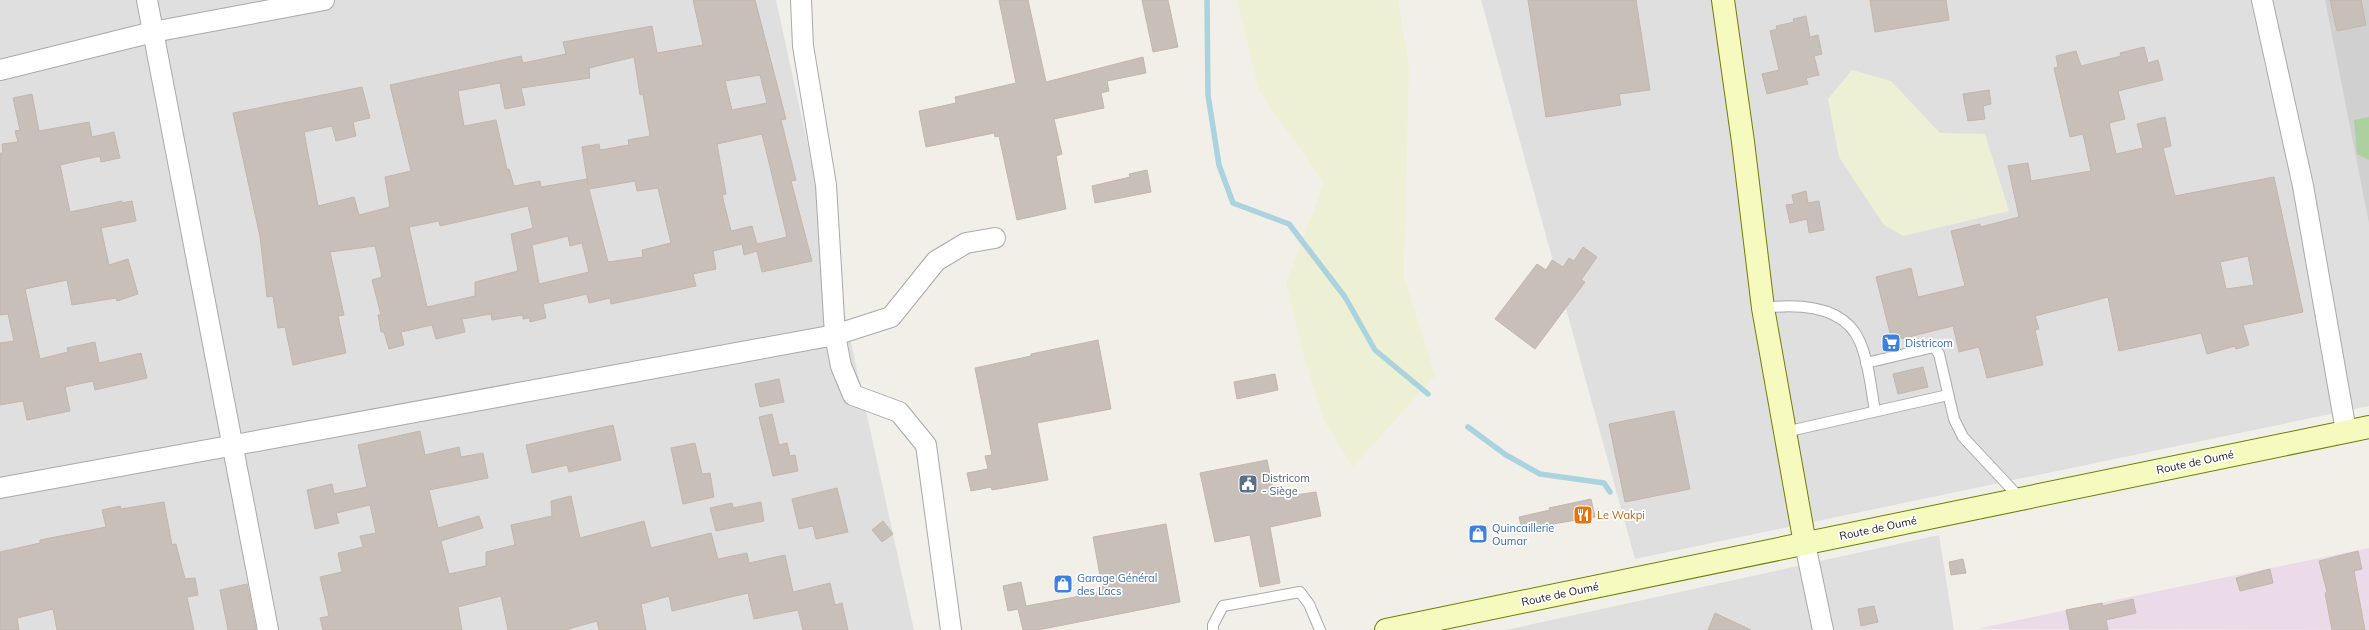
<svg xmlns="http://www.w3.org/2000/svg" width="2369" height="630" font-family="Mulish,sans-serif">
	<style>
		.residential { fill: #e0dfdf }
		.industrial { fill: #ebdbe8 }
		.religious { fill: #d0d0d0 }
		.farmland { fill: #eef0d5 }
		.forest { fill: #add19e }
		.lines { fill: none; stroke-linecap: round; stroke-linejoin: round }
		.stream { stroke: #aad3df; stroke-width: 5.5 }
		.building { fill: #c7bfb8; stroke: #c4b6ab; fill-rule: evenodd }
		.lane-casing { stroke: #a9a9a9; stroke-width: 12 }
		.street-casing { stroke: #a9a9a9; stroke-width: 22 }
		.secondary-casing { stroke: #707d05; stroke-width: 24 }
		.lane { stroke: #fff; stroke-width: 10 }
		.street { stroke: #fff; stroke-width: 20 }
		.secondary { stroke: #f7fabf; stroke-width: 22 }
		.labels { text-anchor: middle; stroke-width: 3.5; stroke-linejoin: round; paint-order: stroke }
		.shop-label { font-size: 11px; fill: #366cbe; stroke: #fff; text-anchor: start }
		.street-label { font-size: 11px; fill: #222; stroke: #fff }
		.service-label { font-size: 11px; fill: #4e5e75; stroke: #fff; text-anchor: start }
		.food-label { font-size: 11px; fill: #c56008; stroke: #fff; text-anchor: start }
	</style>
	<rect width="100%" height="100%" fill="#f2efe9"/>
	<g class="residential">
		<path d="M 0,0 L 776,0 L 914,630 L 0,630 Z"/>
		<path d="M 1481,0 L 2369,0 L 2369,406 L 1635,559 Z"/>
		<path d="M 1939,535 L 1954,630 L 1506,630 Z"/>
	</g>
	<path class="industrial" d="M 2369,548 L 2369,630 L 1977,629 L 2066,610 Z"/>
	<path class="religious" d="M 2325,0 L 2369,0 L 2369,223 Z"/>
	<g class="farmland">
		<path d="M 1237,0 L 1398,0 L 1409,66 L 1404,276 L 1435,376 L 1353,467 L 1324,421 L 1301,346 L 1286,282 L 1324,183 L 1259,92 Z"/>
		<path d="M 1852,70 L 1891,81 L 1940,133 L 1985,134 L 2009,211 L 1903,236 L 1884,225 L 1839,157 L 1828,99 Z"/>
	</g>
	<path class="forest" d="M 2369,117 L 2369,160 L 2357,154 L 2354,120 Z"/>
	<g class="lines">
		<g class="stream">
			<path d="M 1207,0 L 1208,95 L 1219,165 L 1233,203 L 1289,224 L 1345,297 L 1375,350 L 1428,394"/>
			<path d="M 1468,427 L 1506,455 L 1540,474 L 1604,483 L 1610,492"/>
		</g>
	</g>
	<g class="building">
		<path d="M 693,0 L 755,0 L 786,119 L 781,120 L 796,180 L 791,181 L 812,261 L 762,272 L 757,251 L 744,255 L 742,244 L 713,251 L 716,269 L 693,274 L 696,286 L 611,304 L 610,298 L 589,303 L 587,294 L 543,304 L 546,318 L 530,322 L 529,318 L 523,319 L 523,315 L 492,320 L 491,314 L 462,319 L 465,332 L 436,339 L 432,325 L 401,332 L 404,345 L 389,349 L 384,332 L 381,332 L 378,315 L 381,315 L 372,280 L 382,277 L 375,246 L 330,252 L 344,315 L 338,316 L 346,353 L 293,365 L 285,327 L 278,328 L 273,296 L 267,297 L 260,237 L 233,113 L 362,87 L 370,118 L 353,122 L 356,136 L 336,141 L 332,126 L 304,132 L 318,206 L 354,197 L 359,215 L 390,207 L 385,177 L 411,171 L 390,85 L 521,56 L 523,63 L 566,54 L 563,42 L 652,26 L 657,53 L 703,45 ZM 634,57 L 640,95 L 643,94 L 650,136 L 628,140 L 629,145 L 600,150 L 599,144 L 582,147 L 588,185 L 587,179 L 541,187 L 540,181 L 514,186 L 509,169 L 507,169 L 496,120 L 464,126 L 458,91 L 500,83 L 505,109 L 525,105 L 521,88 L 590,78 L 589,68 ZM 760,75 L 767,103 L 732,110 L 725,81 ZM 762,134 L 787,237 L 757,244 L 752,226 L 731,231 L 722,195 L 726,194 L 717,144 ZM 635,181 L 637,191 L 658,188 L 671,243 L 642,250 L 643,257 L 608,262 L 589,189 ZM 528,206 L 533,228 L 511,234 L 518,271 L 475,282 L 475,296 L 427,307 L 409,227 L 439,221 L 440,226 ZM 568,236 L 570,246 L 582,243 L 589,272 L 539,284 L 532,245 Z"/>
		<path d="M 999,0 L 1028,0 L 1046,82 L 1143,57 L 1146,73 L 1107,81 L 1109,91 L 1101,93 L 1104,108 L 1054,119 L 1062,154 L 1056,156 L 1066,209 L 1017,220 L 999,136 L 995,137 L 994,133 L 926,147 L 919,111 L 956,103 L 955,97 L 1016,83 Z"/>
		<path d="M 1142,0 L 1168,0 L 1178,47 L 1153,52 Z"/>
		<path d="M 1528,0 L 1636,0 L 1650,90 L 1619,94 L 1621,105 L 1546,117 Z"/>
		<path d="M 1870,0 L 1946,0 L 1949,20 L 1875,32 Z"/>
		<path d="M 2330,0 L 2361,0 L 2366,25 L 2337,31 Z"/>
		<path d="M 1806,16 L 1810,37 L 1818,35 L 1822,54 L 1814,56 L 1819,75 L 1806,78 L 1808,84 L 1767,94 L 1762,74 L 1779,70 L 1770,31 L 1777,29 L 1776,26 L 1794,22 L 1793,19 Z"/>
		<path d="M 2144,47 L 2148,63 L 2158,60 L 2163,80 L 2118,91 L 2125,119 L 2109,123 L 2116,154 L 2143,148 L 2137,124 L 2165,117 L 2171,146 L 2163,148 L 2175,196 L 2274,177 L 2303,312 L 2243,325 L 2249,345 L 2236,349 L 2235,346 L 2207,354 L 2201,333 L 2119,351 L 2108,297 L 2035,316 L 2039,329 L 2035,330 L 2043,365 L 1987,378 L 1979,347 L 1959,352 L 1953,326 L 1892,341 L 1876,277 L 1911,268 L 1918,297 L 1965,286 L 1951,231 L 1980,224 L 1980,227 L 2019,217 L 2008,166 L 2028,163 L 2031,181 L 2091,171 L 2083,134 L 2070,137 L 2054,68 L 2058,67 L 2056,56 L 2076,51 L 2081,66 L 2121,56 L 2120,53 ZM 2248,256 L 2254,285 L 2226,289 L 2220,262 Z"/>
		<path d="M 1989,90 L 1991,104 L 1983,106 L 1985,119 L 1968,121 L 1963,94 Z"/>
		<path d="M 32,94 L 39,131 L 89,122 L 92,137 L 114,132 L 120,158 L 101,162 L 100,156 L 60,165 L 70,212 L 122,201 L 122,203 L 132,201 L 136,221 L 101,228 L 109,265 L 128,259 L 138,294 L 117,301 L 116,298 L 72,305 L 67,280 L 25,289 L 40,359 L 68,352 L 67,348 L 95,342 L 99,363 L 141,353 L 147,378 L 95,390 L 93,381 L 65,387 L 70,411 L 27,420 L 23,401 L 0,405 L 0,343 L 14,341 L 8,314 L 0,315 L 0,153 L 3,153 L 2,144 L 18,142 L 15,131 L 20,130 L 13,98 Z"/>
		<path d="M 1147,170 L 1151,192 L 1095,203 L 1092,186 L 1130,177 L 1129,174 Z"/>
		<path d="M 1806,191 L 1808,203 L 1819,201 L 1824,230 L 1809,233 L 1807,219 L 1790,223 L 1786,205 L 1794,204 L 1792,195 Z"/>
		<path d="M 1583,247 L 1597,257 L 1581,280 L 1585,282 L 1535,349 L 1495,319 L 1537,264 L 1546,270 L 1552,260 L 1563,267 L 1569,258 L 1574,261 Z"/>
		<path d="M 1098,340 L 1111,409 L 1037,423 L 1048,480 L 992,490 L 991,487 L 971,491 L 967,473 L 988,469 L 985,456 L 992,455 L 975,368 L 1031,356 L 1031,354 Z"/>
		<path d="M 1923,367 L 1928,387 L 1898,394 L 1893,374 Z"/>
		<path d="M 1275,374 L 1278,390 L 1237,399 L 1234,382 Z"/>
		<path d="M 779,379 L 784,402 L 760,407 L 755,384 Z"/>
		<path d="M 1674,411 L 1690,489 L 1625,502 L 1609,424 Z"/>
		<path d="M 772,414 L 779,445 L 787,443 L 790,456 L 795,455 L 798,471 L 773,476 L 759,417 Z"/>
		<path d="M 613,425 L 621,460 L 569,472 L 567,465 L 532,473 L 526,445 Z"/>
		<path d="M 420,431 L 425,455 L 459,447 L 461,457 L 483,453 L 488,478 L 429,490 L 438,528 L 479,516 L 483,528 L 441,541 L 449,574 L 486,566 L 486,552 L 515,545 L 511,525 L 552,516 L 551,501 L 571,496 L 580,538 L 644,521 L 651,548 L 711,533 L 718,559 L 747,553 L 749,563 L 785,555 L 793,592 L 830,583 L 835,605 L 842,603 L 848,630 L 803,630 L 798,610 L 754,619 L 748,593 L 672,611 L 669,596 L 641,604 L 646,630 L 599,630 L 597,621 L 565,630 L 508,630 L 501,596 L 458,607 L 462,630 L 323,630 L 320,618 L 329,616 L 320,577 L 342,572 L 338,553 L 363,547 L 360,536 L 376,533 L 370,505 L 336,513 L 339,523 L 315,529 L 307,490 L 332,484 L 334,494 L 367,487 L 358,445 Z"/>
		<path d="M 695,443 L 702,474 L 710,473 L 714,497 L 683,504 L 671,448 Z"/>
		<path d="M 1267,460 L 1275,498 L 1316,492 L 1321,516 L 1270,527 L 1280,583 L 1260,587 L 1250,535 L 1215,542 L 1200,473 Z"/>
		<path d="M 837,488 L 848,532 L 816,539 L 813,526 L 799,529 L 792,499 Z"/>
		<path d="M 1591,499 L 1595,517 L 1522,529 L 1519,517 L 1550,510 L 1549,508 Z"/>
		<path d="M 164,502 L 172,545 L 176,544 L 185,579 L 195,578 L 198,595 L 187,597 L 194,630 L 57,630 L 53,609 L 17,618 L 19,630 L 0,630 L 0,552 L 40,543 L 40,540 L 106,527 L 102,510 L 120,506 L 121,509 Z"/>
		<path d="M 761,502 L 764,521 L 716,531 L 710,508 L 732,503 L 733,508 Z"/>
		<path d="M 883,521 L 893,534 L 882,542 L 872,530 Z"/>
		<path d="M 1166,524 L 1180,602 L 1038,630 L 1023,630 L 1018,609 L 1008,611 L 1003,586 L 1021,582 L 1026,606 L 1103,592 L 1093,537 Z"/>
		<path d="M 2358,551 L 2362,569 L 2354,571 L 2365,630 L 2332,630 L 2325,593 L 2327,592 L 2319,561 Z"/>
		<path d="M 1963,559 L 1966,573 L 1951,575 L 1949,562 Z"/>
		<path d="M 2270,569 L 2273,583 L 2240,591 L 2236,578 Z"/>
		<path d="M 247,584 L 256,630 L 228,630 L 220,590 Z"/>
		<path d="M 2133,599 L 2136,613 L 2106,620 L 2108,630 L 2070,630 L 2066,610 L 2102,603 L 2103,606 Z"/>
		<path d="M 1874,606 L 1878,622 L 1861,626 L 1858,609 Z"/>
		<path d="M 1715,613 L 1751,630 L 1708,630 Z"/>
	</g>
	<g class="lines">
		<defs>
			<g id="lane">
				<path d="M 1763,308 C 1797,304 1844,304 1860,342 C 1869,363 1871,389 1875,411"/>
				<path d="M 1866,363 L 1934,347 L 1939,354 L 1954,419 L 1963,437 L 2020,498"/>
				<path d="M 1785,432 L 1948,395"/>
				<path d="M 1213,630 L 1213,625 L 1223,606 L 1300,592 L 1309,604 L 1320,630"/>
			</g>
			<g id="street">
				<path d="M 147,0 L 268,630"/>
				<path d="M 801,0 L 803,46 L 826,185 L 835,335 L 841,366 L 853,395 L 899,412 L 926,445 L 951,630"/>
				<path d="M 2262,0 L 2303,186 L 2346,431"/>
				<path d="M 0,70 L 153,32 L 324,0"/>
				<path d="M 0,488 L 835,335 L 891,317 L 936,261 L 966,243 L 995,238"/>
				<path d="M 1805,544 L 1823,630"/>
			</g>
			<g id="secondary">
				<path d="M 1723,0 L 1743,142 L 1763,308 L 1805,544"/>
				<path d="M 1386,630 L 2369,427"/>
			</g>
		</defs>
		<use href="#lane" class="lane-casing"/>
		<use href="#street" class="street-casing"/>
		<use href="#secondary" class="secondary-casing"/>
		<use href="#lane" class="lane"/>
		<use href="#street" class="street"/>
		<use href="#secondary" class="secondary"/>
	</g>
	<defs>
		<symbol id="supermarket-square" viewBox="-11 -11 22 22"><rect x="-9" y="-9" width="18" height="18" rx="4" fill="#3f7fe0" stroke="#fff"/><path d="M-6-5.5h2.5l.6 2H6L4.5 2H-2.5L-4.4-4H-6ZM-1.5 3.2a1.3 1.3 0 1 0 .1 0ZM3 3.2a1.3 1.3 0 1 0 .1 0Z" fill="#fff"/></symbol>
		<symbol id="civic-square" viewBox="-11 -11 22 22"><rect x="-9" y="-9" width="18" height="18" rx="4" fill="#5c6f8a" stroke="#fff"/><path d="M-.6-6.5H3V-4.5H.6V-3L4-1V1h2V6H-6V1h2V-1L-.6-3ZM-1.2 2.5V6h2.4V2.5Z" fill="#fff"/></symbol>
		<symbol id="restaurant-square" viewBox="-11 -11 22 22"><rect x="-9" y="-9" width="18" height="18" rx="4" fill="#e8710a" stroke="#fff"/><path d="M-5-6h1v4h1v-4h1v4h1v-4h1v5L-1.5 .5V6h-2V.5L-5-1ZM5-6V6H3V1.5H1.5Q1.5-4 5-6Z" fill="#fff"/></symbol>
		<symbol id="shop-square" viewBox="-11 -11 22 22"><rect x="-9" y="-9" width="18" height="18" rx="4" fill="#3f7fe0" stroke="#fff"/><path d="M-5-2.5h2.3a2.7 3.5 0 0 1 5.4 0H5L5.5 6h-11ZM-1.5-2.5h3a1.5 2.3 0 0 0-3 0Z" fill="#fff"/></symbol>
	</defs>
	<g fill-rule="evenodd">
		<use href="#supermarket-square" x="1880" y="332" width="22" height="22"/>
		<use href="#civic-square" x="1237" y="473" width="22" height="22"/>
		<use href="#restaurant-square" x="1572" y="504" width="22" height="22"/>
		<use href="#shop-square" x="1467" y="523" width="22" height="22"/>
		<use href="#shop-square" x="1052" y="573" width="22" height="22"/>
	</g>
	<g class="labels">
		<g class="shop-label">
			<text x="1905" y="347">Districom</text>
			<text x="1492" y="532">Quincaillerie<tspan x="1492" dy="13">Oumar</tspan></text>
			<text x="1077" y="582">Garage Général<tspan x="1077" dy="13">des Lacs</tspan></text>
		</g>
		<g class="street-label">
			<text transform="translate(2195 462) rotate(-12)" y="4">Route de Oumé</text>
			<text transform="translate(1878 528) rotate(-12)" y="4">Route de Oumé</text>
			<text transform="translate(1560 594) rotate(-12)" y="4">Route de Oumé</text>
		</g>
		<g class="service-label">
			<text x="1262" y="482">Districom<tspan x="1262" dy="13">- Siège</tspan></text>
		</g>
		<g class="food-label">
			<text x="1597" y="519">Le Wakpi</text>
		</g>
	</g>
</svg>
